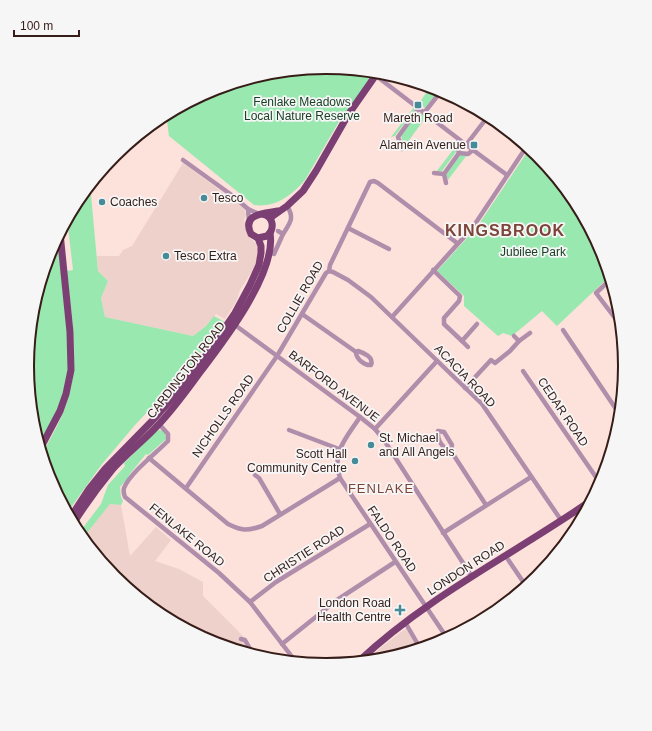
<svg xmlns="http://www.w3.org/2000/svg" width="652" height="731" font-family="Helvetica,sans-serif">
	<style>
		.built { fill: #efd1cb }
		.green { fill: #99e8af }
		.lines { fill: none; stroke-linecap: round; stroke-linejoin: round }
		.street { stroke: #b08daa; stroke-width: 4.5 }
		.primary { stroke: #7c3f74; stroke-width: 7 }
		.poi-dot { fill: #478b99; stroke: #f6f6f6; stroke-width: 1.5 }
		.labels { text-anchor: middle; stroke-width: 3.5; stroke-linejoin: round; paint-order: stroke }
		.park-label { font-size: 12px; fill: #1a4126; stroke: #f6f6f6 }
		.poi-label { font-size: 12px; fill: #361d18; stroke: #f6f6f6; text-anchor: start }
		.street-label { font-size: 12px; fill: #361d18; stroke: #f6f6f6 }
		.neighbourhood-label { font-size: 13px; letter-spacing: 1px; fill: #7d4539; stroke: #f6f6f6 }
		.district-label { font-size: 16px; font-weight: bold; letter-spacing: 1px; fill: #7d4539; stroke: #f6f6f6 }
		.rim { fill: none; stroke: #361d18; stroke-width: 2 }
	</style>
	<rect width="100%" height="100%" fill="#fde1db"/>
	<g class="built">
		<path d="M 183,163 L 244,208 L 246,215 L 244,220 L 249,237 L 258,245 L 258,256 L 254,268 L 240,290 L 236,302 L 225,319 L 216,314 L 206,326 L 193,336 L 105,317 L 101,298 L 108,281 L 98,271 L 97,256 L 119,256 L 123,250 L 132,246 Z"/>
		<path d="M 110,504 L 121,505 L 130,556 L 156,527 L 171,540 L 155,561 L 179,569 L 203,582 L 203,596 L 243,636 L 244,642 L 249,653 L 211,642 L 160,614 L 114,577 L 83,538 Z"/>
		<path d="M 409,626 L 422,647 L 384,659 L 368,660 L 379,649 Z"/>
	</g>
	<g class="green">
		<path d="M 326,67 L 375,71 C 364,86 354,105 341,118 L 305,180 C 291,196 275,208 254,205 L 169,136 L 166,113 L 212,89 L 268,72 Z"/>
		<path d="M 431,86 L 440,89 L 425,108 L 419,103 Z"/>
		<path d="M 414,107 L 415,109 L 395,136 L 391,137 Z"/>
		<path d="M 417,113 L 420,113 L 426,117 L 404,147 L 401,135 Z"/>
		<path d="M 456,146 L 456,152 L 442,171 L 436,172 Z"/>
		<path d="M 530,148 L 538,154 L 575,200 L 602,251 L 610,276 L 557,326 L 542,311 L 512,336 L 503,333 L 498,336 L 464,306 L 464,296 L 437,271 L 477,227 Z"/>
		<path d="M 460,155 L 467,155 L 448,180 L 446,175 Z"/>
		<path d="M 90,184 L 98,271 L 108,281 L 101,298 L 105,317 L 193,336 L 206,326 L 214,316 L 225,322 L 213,338 L 202,345 L 201,355 L 135,425 L 102,464 L 67,513 L 50,480 L 42,454 C 55,431 68,407 72,381 C 78,347 70,305 67,271 L 73,270 L 67,218 L 78,199 Z"/>
		<path d="M 57,237 L 68,338 L 68,375 L 57,414 L 40,447 L 33,424 L 27,365 L 33,307 L 50,251 Z"/>
		<path d="M 159,430 C 165,430 166,434 166,439 L 148,455 L 146,454 L 129,475 L 128,478 L 120,487 L 121,497 L 123,501 L 121,505 L 110,504 L 83,538 L 79,533 L 101,504 L 108,485 L 125,466 L 124,463 L 155,432 Z"/>
	</g>
	<g class="lines">
		<g class="street">
			<path d="M 375,75 L 473,150 L 507,175"/>
			<path d="M 424,113 L 442,90"/>
			<path d="M 459,140 L 457,144 L 459,153 L 468,154 L 473,150"/>
			<path d="M 466,145 L 489,115"/>
			<path d="M 402,149 L 398,137 L 418,109"/>
			<path d="M 183,160 L 233,196 L 248,209"/>
			<path d="M 434,173 L 444,174"/>
			<path d="M 446,183 L 444,174 L 459,153"/>
			<path d="M 249,221 L 248,209 L 259,214"/>
			<path d="M 348,228 L 389,249"/>
			<path d="M 278,231 L 283,234 C 290,223 295,218 287,206"/>
			<path d="M 274,254 L 283,234"/>
			<path d="M 433,270 L 460,296 L 459,301 L 444,318 L 444,324 L 462,341 L 477,324"/>
			<path d="M 329,271 L 333,272 L 348,280 L 371,297 L 482,404 L 561,520"/>
			<path d="M 611,279 L 596,293 L 621,326"/>
			<path d="M 302,314 L 356,352"/>
			<path d="M 392,317 L 473,227 L 527,146"/>
			<path d="M 235,325 L 360,417 L 375,429 L 384,440 L 472,577"/>
			<path d="M 563,330 L 620,415"/>
			<path d="M 514,336 L 519,341"/>
			<path d="M 462,341 L 468,347"/>
			<path d="M 358,351 C 364,353 374,357 371,365 C 365,366 356,359 356,352 Z"/>
			<path d="M 523,371 L 600,483"/>
			<path d="M 465,388 L 491,360 L 495,363 L 510,351 L 519,341 L 530,333"/>
			<path d="M 360,417 C 347,437 331,452 340,478 L 447,638"/>
			<path d="M 159,424 L 168,434 L 168,441 C 156,453 130,473 124,488 C 123,492 124,494 125,497 L 219,573 L 250,602 L 296,662"/>
			<path d="M 375,429 L 437,361"/>
			<path d="M 289,430 L 339,449"/>
			<path d="M 438,431 L 444,432 L 452,445 L 451,451 C 442,448 437,440 438,431 Z"/>
			<path d="M 451,451 L 486,505"/>
			<path d="M 149,458 L 228,524 C 242,531 247,531 262,526 L 340,478"/>
			<path d="M 255,475 L 259,478 L 280,514"/>
			<path d="M 186,488 L 277,356 L 326,273 L 329,271 L 330,265 L 370,182 L 374,181 L 378,183 L 457,243"/>
			<path d="M 443,533 L 531,477"/>
			<path d="M 505,555 L 526,586"/>
			<path d="M 250,602 L 276,582 L 370,524"/>
			<path d="M 405,622 L 420,648"/>
			<path d="M 241,639 L 245,640 L 253,654"/>
			<path d="M 282,644 L 337,600 L 395,562"/>
		</g>
		<g class="primary">
			<path d="M 262,214 C 274,216 275,229 267,236 L 258,238 L 251,234 C 241,213 265,214 278,211"/>
			<path d="M 270,218 L 287,206 L 303,191 L 316,171 L 348,115 L 378,72"/>
			<path d="M 40,449 L 60,411 L 66,394 L 71,370 L 70,332 L 60,233"/>
			<path d="M 70,518 L 89,489 L 105,469 L 153,420 L 172,399 L 207,354 L 235,313 L 250,285 L 259,265 L 261,253 L 261,246 L 258,238"/>
			<path d="M 73,524 C 85,505 98,487 112,470 C 127,453 145,440 160,423 C 175,407 188,389 201,371 C 224,341 277,272 270,233"/>
			<path d="M 359,661 C 428,596 514,554 592,500"/>
		</g>
	</g>
	<g class="poi-dot">
		<rect x="414" y="101" width="8" height="8" rx="2"/>
		<rect x="470" y="141" width="8" height="8" rx="2"/>
		<circle cx="204" cy="198" r="4"/>
		<circle cx="102" cy="202" r="4"/>
		<circle cx="166" cy="256" r="4"/>
		<circle cx="371" cy="445" r="4"/>
		<circle cx="355" cy="461" r="4"/>
		<path d="M398 604h4v4h4v4h-4v4h-4v-4h-4v-4h4z"/>
	</g>
	<g class="labels">
		<g class="park-label">
			<text x="302" y="106">Fenlake Meadows<tspan x="302" dy="14">Local Nature Reserve</tspan></text>
			<text x="533" y="256">Jubilee Park</text>
		</g>
		<g class="poi-label">
			<text x="418" y="122" text-anchor="middle">Mareth Road</text>
			<text x="466" y="149" text-anchor="end">Alamein Avenue</text>
			<text x="212" y="202">Tesco</text>
			<text x="110" y="206">Coaches</text>
			<text x="174" y="260">Tesco Extra</text>
			<text x="379" y="442">St. Michael<tspan x="379" dy="14">and All Angels</tspan></text>
			<text x="347" y="458" text-anchor="end">Scott Hall<tspan x="347" dy="14">Community Centre</tspan></text>
			<text x="391" y="607" text-anchor="end">London Road<tspan x="391" dy="14">Health Centre</tspan></text>
		</g>
		<g class="street-label">
			<text transform="translate(300 297) rotate(-60)" y="4">COLLIE ROAD</text>
			<text transform="translate(186 370) rotate(-52)" y="4">CARDINGTON ROAD</text>
			<text transform="translate(465 376) rotate(46)" y="4">ACACIA ROAD</text>
			<text transform="translate(334 386) rotate(37)" y="4">BARFORD AVENUE</text>
			<text transform="translate(563 412) rotate(56)" y="4">CEDAR ROAD</text>
			<text transform="translate(223 416) rotate(-55)" y="4">NICHOLLS ROAD</text>
			<text transform="translate(187 535) rotate(39)" y="4">FENLAKE ROAD</text>
			<text transform="translate(392 539) rotate(56)" y="4">FALDO ROAD</text>
			<text transform="translate(304 554) rotate(-33)" y="4">CHRISTIE ROAD</text>
			<text transform="translate(466 568) rotate(-33)" y="4">LONDON ROAD</text>
		</g>
		<g class="neighbourhood-label">
			<text x="381" y="493">FENLAKE</text>
		</g>
		<g class="district-label">
			<text x="505" y="236">KINGSBROOK</text>
		</g>
	</g>
	<path d="M0 0H652V731H0ZM34 366a292 292 0 1 1 584 0a292 292 0 1 1-584 0Z" fill="#f6f6f6" fill-rule="evenodd"/>
	<path class="rim" d="M34 366a292 292 0 1 1 584 0a292 292 0 1 1-584 0Z"/>
	<path d="M14 30v6h65v-6" fill="none" stroke="#361d18" stroke-width="2"/>
	<text x="20" y="30" font-size="12" fill="#361d18" stroke="#f6f6f6" stroke-width="3" paint-order="stroke">100 m</text>
</svg>
